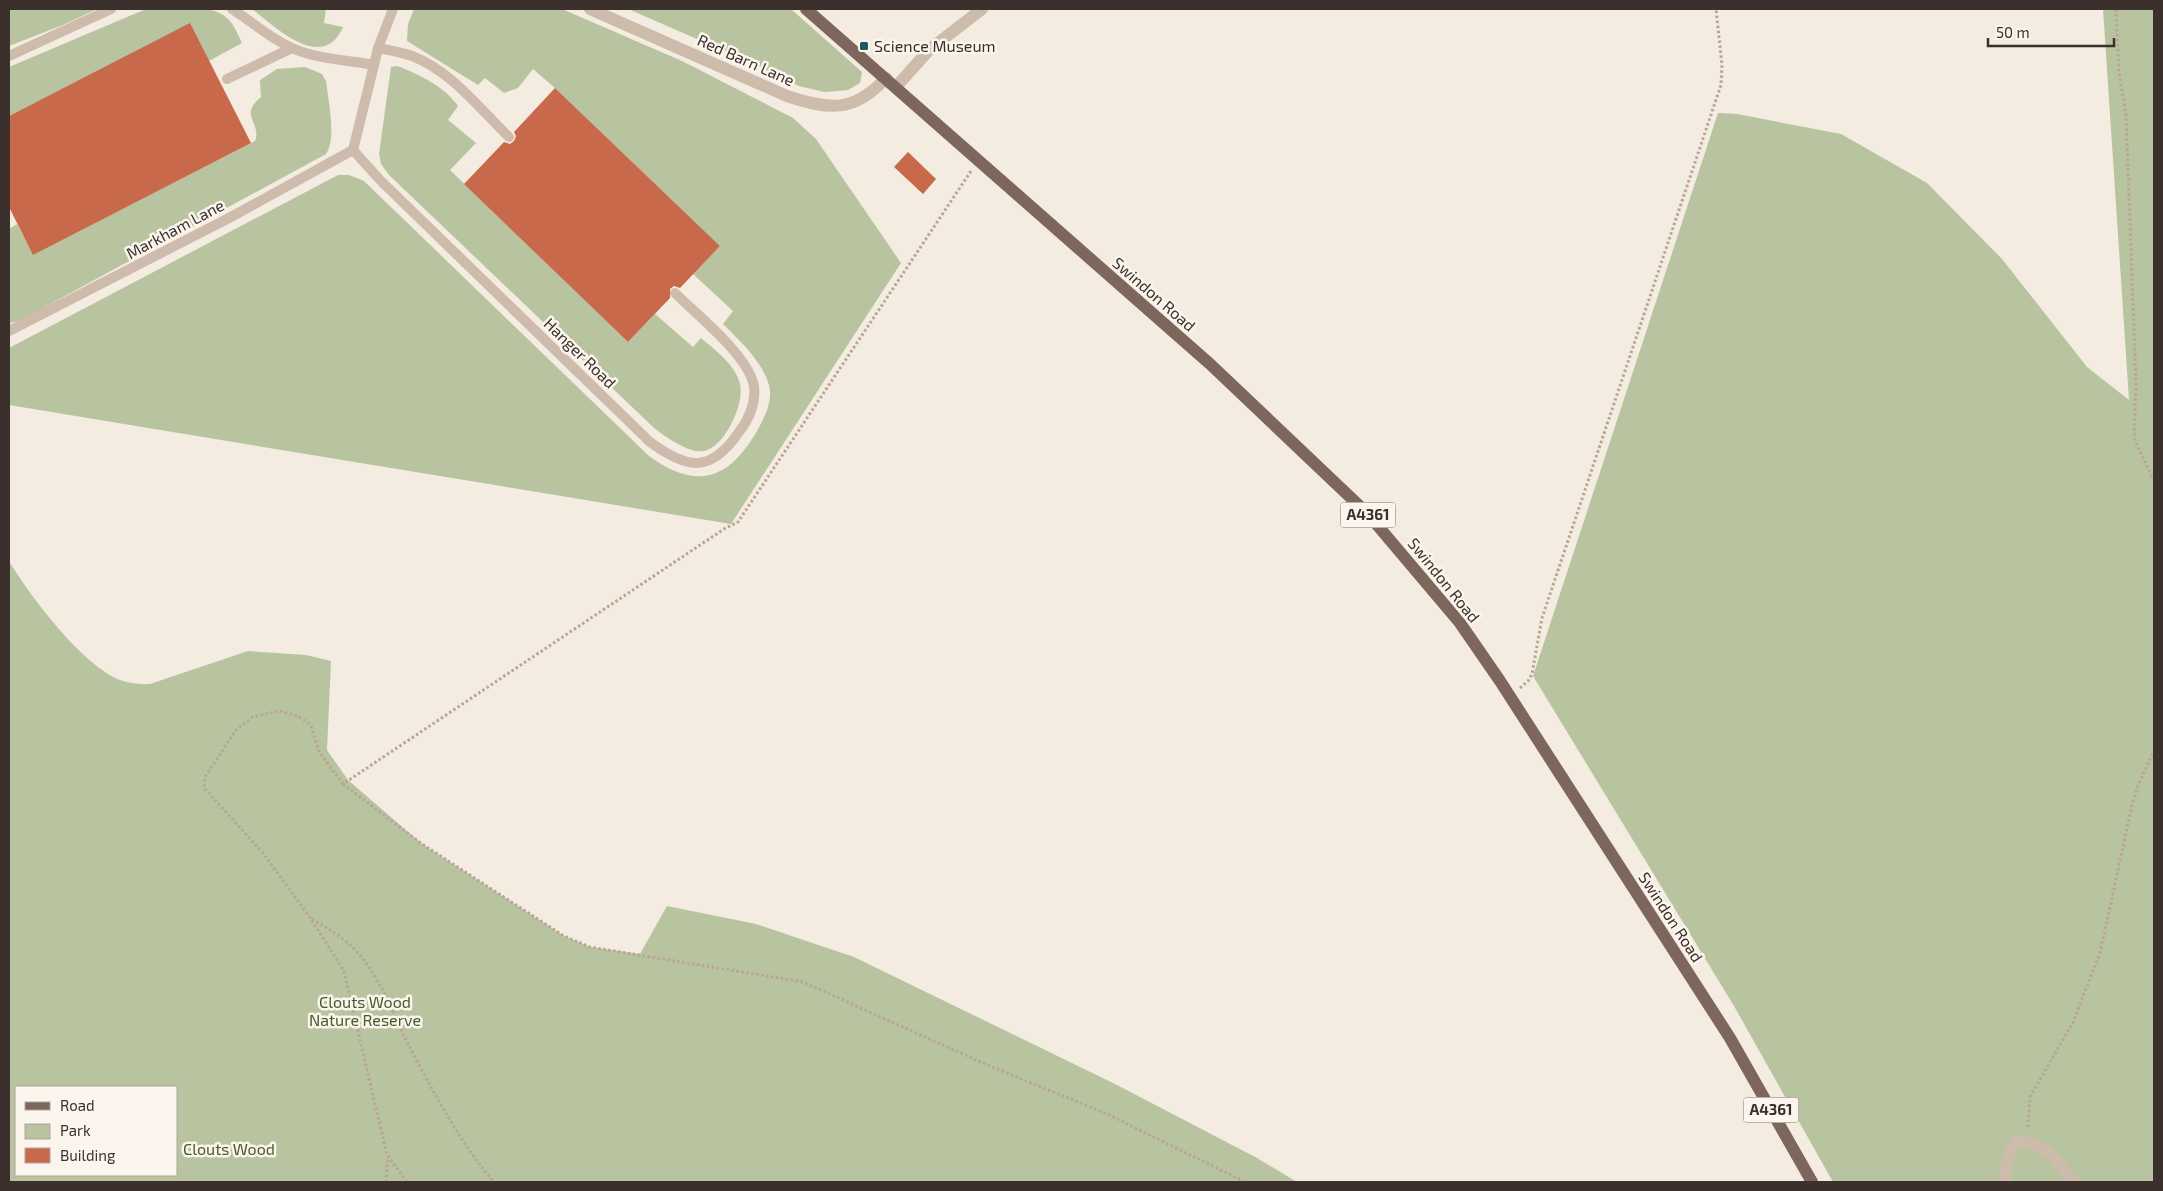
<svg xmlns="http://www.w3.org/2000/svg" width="2163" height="1191" font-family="'Exo 2',sans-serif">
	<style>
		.green { fill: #b8c4a0; fill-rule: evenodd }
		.building { fill: #c8694b }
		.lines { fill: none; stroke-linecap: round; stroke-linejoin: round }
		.path { stroke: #b9a596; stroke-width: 3; stroke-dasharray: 2.5 2.5; stroke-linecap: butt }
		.lane { stroke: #cdbbac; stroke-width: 10 }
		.street { stroke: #cdbbac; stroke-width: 12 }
		.primary { stroke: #7d675c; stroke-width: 12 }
		.poi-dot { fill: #1f5a5e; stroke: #fbf5ee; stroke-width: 2 }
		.labels { text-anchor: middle; stroke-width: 5; stroke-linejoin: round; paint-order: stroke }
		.shield { fill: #fbf5ee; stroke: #756b66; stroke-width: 1 }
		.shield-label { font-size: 15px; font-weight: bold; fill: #3b302b }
		.poi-label { font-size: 16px; fill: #3b302b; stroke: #fbf5ee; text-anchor: start }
		.street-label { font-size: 16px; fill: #3b302b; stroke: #fbf5ee }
		.park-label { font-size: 16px; fill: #4a5a2e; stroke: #fbf5ee }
	</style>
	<rect width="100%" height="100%" fill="#f4ebe1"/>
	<g class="green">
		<path d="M 9,9 L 97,9 L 63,25 L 9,46 Z"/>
		<path d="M 146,9 C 166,9 206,3 223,15 C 233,21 237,33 242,43 L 209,61 L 190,24 L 9,116 L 9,67 Z"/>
		<path d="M 252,9 L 326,9 L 324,23 L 343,27 C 323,74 274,26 252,9 Z"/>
		<path d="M 414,9 L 562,9 L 682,61 L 793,118 L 816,139 L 901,263 L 731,524 L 9,405 L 9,348 L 338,175 L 349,175 L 364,181 L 649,456 C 696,490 728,481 757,431 C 765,416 773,402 769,385 C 762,361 740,341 723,324 L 733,311 L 693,274 L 720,246 L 555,88 L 533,69 L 518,88 L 504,93 L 485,78 L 478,85 L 407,41 L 408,24 Z"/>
		<path d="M 628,9 L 791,9 L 862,72 L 860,83 L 848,90 L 824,92 L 799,86 L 752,63 Z"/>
		<path d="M 2103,9 L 2154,9 L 2154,1182 L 1833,1182 L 1734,1006 L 1533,676 L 1718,113 L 1737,114 L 1841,134 L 1927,183 L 2002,259 L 2087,367 L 2129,400 Z"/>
		<path d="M 397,66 C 419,74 445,87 458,106 L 448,120 L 476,143 L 450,170 L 628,342 L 655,314 L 693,347 L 701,338 C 716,351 735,364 740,384 C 745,403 725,447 704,451 C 689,454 664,436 653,427 L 389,175 L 381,164 L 379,154 L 391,67 Z"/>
		<path d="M 305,67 L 322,74 L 326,81 C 328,100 337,138 326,154 L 19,321 L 9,323 L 9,229 L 17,224 L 33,254 L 255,141 C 262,122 238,116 261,97 L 260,80 L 277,69 Z"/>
		<path d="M 9,561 C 30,596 82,665 120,680 C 131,684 139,684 150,684 L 248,651 L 306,655 L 331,661 L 327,750 L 348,780 L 422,844 L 564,936 L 590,947 L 640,954 L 667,906 L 756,924 L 854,957 L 1117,1085 L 1257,1158 L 1297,1182 L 9,1182 ZM 176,1087 L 176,1175 L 16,1175 L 16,1087 Z"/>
	</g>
	<g class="building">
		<path d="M 190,23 L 251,143 L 33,255 L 9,207 L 9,116 Z"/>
		<path d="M 555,88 L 720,246 L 680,288 L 674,286 L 670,289 L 670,298 L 628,342 L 464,184 L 504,142 L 510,144 L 514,141 L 516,136 L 514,132 Z"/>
		<path d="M 908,152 L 936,179 L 923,194 L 894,167 Z"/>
	</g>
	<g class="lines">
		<g class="path">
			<path d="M 2116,9 L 2119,72 L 2126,115 L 2136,383 L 2134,433 L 2135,441 L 2154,481"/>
			<path d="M 1520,688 L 1528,681 L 1532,674 L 1542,618 L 1721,85 L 1722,65 L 1716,9"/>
			<path d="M 343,784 L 422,844 L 564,936 L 590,947 L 803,982 L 985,1064 L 1107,1114 L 1245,1182"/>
			<path d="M 312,919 C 327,928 343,937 355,950 C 378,973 390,1007 404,1036 C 429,1084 459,1142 494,1182"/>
			<path d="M 2028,1127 L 2030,1097 L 2073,1022 L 2100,953 L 2132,805 L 2138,786 L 2154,750"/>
			<path d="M 386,1182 L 388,1156"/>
			<path d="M 407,1182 L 387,1155 L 344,971 L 311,919 L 263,853 L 204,788 L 205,777 L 236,730 L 253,717 L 279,711 L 297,716 L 307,722 L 311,726 L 319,752 L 343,784 L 724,529 L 738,522 L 971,171"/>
		</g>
		<g class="lane">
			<path d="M 232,9 C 257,25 280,47 309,54 C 330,60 353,61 374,65 L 378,48 L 393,9"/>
			<path d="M 378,48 C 389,50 401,52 412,56 C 450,70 480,109 509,137"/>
			<path d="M 9,56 L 111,9"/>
			<path d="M 227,79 L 292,48"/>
			<path d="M 353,150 L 380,180 L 650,442 C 688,470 711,473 739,432 C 749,419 756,403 754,386 C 748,355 697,315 675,293"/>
			<path d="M 353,150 L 374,65"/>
			<path d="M 9,331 L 231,217 L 353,150"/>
		</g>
		<g class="street">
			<path d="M 590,9 L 787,96 C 829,110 854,113 886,78"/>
			<path d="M 896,87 L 929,50 L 982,9"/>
			<path d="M 2004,1182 C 2006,1166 2007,1154 2017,1141 C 2043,1139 2058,1165 2074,1182"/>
		</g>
		<path class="primary" d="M 806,9 L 1210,364 L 1367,513 L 1460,623 L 1500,681 L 1730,1038 L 1812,1182"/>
	</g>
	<rect class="poi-dot" x="859" y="41" width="10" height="10" rx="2.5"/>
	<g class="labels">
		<g class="shield">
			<rect x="1340.5" y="502.5" width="55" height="25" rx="4"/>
			<rect x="1743.5" y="1097.5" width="55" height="25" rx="4"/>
		</g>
		<g class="shield-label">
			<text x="1368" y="520">A4361</text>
			<text x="1771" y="1115">A4361</text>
		</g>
		<g class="poi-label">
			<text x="874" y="52">Science Museum</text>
		</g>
		<g class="street-label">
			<text transform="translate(746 60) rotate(24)" y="6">Red Barn Lane</text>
			<text transform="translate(175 229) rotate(-28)" y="6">Markham Lane</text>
			<text transform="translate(1154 294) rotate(41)" y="6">Swindon Road</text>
			<text transform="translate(580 353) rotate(44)" y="6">Hanger Road</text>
			<text transform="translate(1444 580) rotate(51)" y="6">Swindon Road</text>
			<text transform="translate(1671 917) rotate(57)" y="6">Swindon Road</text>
		</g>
		<g class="park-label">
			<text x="365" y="1008">Clouts Wood<tspan x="365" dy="18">Nature Reserve</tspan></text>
			<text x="229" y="1155">Clouts Wood</text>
		</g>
	</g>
	<rect width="2163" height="1191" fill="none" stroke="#3b302b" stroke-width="20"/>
	<rect x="15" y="1086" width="162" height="90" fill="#fbf5ee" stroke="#aea6a0"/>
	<rect x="25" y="1102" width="25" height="8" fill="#7d675c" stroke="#aea6a0"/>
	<text x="60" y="1111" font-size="15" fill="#3b302b">Road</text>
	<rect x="25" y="1124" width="25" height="15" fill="#b8c4a0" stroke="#aea6a0"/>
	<text x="60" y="1136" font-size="15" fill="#3b302b">Park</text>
	<rect x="25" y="1148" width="25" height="15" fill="#c8694b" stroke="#aea6a0"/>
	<text x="60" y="1161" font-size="15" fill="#3b302b">Building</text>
	<path d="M1988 38v8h126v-8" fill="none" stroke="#3b302b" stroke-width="2.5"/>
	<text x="1996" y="38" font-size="15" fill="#3b302b" stroke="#fbf5ee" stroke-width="4" paint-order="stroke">50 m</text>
</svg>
